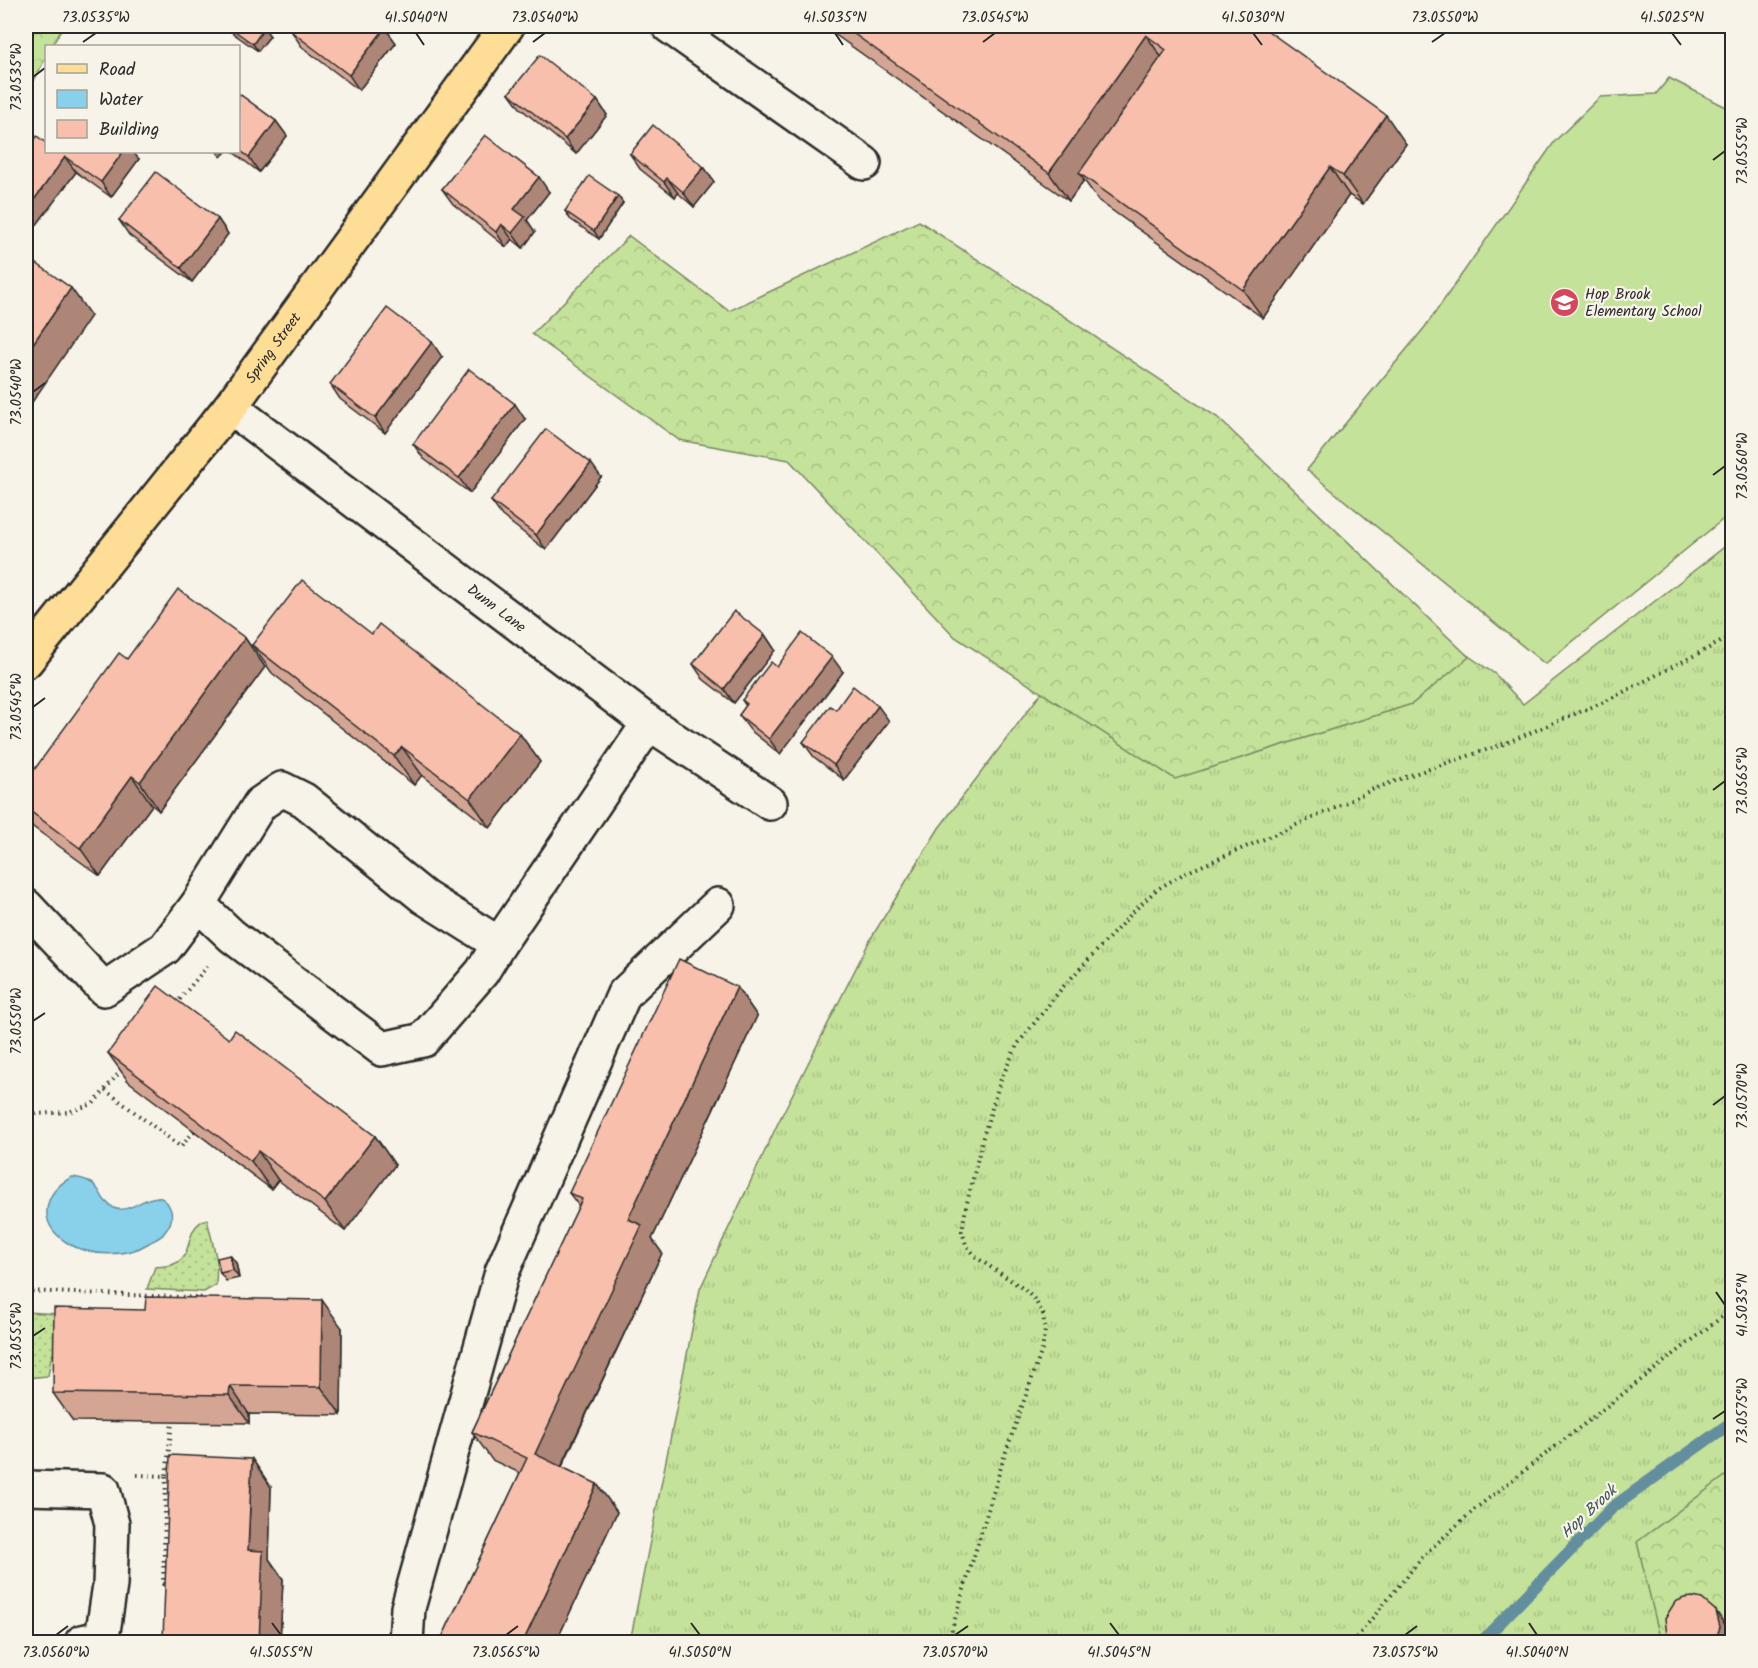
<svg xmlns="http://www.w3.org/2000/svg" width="1758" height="1668" font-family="Kalam,sans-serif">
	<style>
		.grass { fill: url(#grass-tufts); stroke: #788662; stroke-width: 1.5 }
		.forest { fill: url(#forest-crowns); stroke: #788662; stroke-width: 1.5 }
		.park { fill: url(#park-dots); stroke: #788662; stroke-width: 1.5 }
		.pitch { fill: #c4e29a; stroke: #788662; stroke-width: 1.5 }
		.water { fill: #89d0ea; stroke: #638e9e; stroke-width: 1.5 }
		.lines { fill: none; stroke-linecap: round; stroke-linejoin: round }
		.stream { stroke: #638e9e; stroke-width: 12 }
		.minor-casing { stroke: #2b2b2b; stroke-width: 38 }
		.major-casing { stroke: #2b2b2b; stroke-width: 38 }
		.path { stroke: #2b2b2b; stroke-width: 4; stroke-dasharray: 1.5 4.5; stroke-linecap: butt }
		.minor { stroke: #f7f3e8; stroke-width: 33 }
		.major { stroke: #fedd96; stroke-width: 33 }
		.wall { fill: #d5a594; stroke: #2b2b2b; stroke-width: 1.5 }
		.shaded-wall { fill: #ae8678; stroke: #2b2b2b; stroke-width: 1.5 }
		.building { fill: #f8c0ac; stroke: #2b2b2b; stroke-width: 1.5 }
		.ticks { fill: none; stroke: #2b2b2b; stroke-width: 2 }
		.labels { text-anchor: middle; stroke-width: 4.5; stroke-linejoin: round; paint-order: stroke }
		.poi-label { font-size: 15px; fill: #2b2b2b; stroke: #f7f3e8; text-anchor: start }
		.street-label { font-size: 15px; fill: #2b2b2b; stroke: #f7f3e8 }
		.water-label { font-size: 16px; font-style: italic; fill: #42545b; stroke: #f7f3e8 }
		.neatline { fill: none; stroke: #2b2b2b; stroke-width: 2 }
		.ticks-label { font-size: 15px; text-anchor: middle; fill: #2b2b2b }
	</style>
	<defs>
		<pattern id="grass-tufts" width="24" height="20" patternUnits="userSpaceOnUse" patternTransform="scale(1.5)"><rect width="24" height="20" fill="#c4e29a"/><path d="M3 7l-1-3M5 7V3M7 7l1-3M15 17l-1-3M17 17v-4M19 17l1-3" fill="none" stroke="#a9c285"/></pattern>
		<pattern id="forest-crowns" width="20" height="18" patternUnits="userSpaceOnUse" patternTransform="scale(1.5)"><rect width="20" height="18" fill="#c4e29a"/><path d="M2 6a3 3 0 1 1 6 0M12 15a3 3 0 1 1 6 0" fill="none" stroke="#a9c285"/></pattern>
		<pattern id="park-dots" width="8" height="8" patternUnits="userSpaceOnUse" patternTransform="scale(1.5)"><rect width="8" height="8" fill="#c4e29a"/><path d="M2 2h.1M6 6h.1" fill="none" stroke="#a9c285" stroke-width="1.8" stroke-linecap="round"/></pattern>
	</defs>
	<rect width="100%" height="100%" fill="#f7f3e8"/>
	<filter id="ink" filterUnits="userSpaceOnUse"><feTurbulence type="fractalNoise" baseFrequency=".0167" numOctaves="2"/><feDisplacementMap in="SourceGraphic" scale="12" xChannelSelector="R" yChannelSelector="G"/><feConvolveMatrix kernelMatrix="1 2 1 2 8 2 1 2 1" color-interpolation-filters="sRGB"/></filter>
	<g filter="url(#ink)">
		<path class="grass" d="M 1732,541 L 1732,1642 L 630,1642 L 700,1289 L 778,1123 L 871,938 L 939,828 L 1111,601 L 1423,625 L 1495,674 L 1523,704 Z"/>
		<g class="forest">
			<path d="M 26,26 L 63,26 L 52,46 L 46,46 L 46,57 L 26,97 Z"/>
			<path d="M 919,221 L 1217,417 L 1469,657 L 1412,704 L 1175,779 L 955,637 L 789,460 L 679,440 L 532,334 L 629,236 L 729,311 Z"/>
			<path d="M 1732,1471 L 1732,1642 L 1661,1642 L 1637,1542 Z"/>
		</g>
		<g class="park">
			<path d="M 207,1219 L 217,1261 L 216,1285 L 204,1292 L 147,1289 L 155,1267 C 161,1266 169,1267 174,1264 C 195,1256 183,1227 207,1219 Z"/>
			<path d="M 26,1312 L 58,1314 L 54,1352 L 51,1358 L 48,1376 L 26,1378 Z"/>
		</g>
		<path class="pitch" d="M 1669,78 L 1732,110 L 1732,512 L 1545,664 L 1307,470 L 1425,327 L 1555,141 L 1600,97 L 1656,94 Z"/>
		<path class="water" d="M 72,1177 C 106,1181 94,1197 114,1208 C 131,1217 158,1180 170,1208 C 174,1217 170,1226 164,1233 C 161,1238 154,1240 149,1243 C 126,1258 89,1257 66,1242 C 36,1222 44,1192 72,1177 Z"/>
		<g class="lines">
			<path class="stream" d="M 1481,1642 L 1613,1507 L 1732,1422"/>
			<defs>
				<g id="minor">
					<path d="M 669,26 L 864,163"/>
					<path id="s1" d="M 230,407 L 649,723 L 770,803"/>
					<path d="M 198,904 L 232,936 L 382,1049 L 423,1040 L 482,972 L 499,944"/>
					<path d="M 26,906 L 104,989 L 165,948 L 198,904 L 260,804 L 282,789 L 304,800 L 424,897 L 499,944 L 649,723"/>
					<path d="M 26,1488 L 103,1490 L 112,1524 L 110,1585 L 102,1638 L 82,1642"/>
					<path d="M 406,1642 L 408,1608 L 502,1272 L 624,994 L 718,905"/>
				</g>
				<g id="major">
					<path id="s2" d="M 26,661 L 230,407 L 507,26"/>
				</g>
			</defs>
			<use href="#minor" class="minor-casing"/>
			<use href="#major" class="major-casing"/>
			<g class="path">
				<path d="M 176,1004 L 209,964"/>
				<path d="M 105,1090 L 181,1147 L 194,1131"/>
				<path d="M 26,1130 L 36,1114 L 68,1112 L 93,1104 L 123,1068"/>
				<path d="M 26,1291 L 205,1298"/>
				<path d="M 137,1475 L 166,1476 L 172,1422"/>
				<path d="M 166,1476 L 163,1584 L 169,1585"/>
				<path d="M 948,1642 L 1004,1457 L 1042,1350 L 1045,1331 L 1043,1314 L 1035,1300 L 1024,1289 L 977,1258 L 966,1245 L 962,1231 L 966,1207 L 983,1137 L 1001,1079 L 1017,1045 L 1062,988 L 1135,910 L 1156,890 L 1183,874 L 1331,810 L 1369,791 L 1411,775 L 1501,745 L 1606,701 L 1732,636"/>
				<path d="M 1353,1642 L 1424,1555 L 1475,1509 L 1732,1309"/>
			</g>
			<use href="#minor" class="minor"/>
			<use href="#major" class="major"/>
		</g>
		<g class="wall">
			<path d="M 223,26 L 260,26 L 264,28 L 270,36 L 258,51 Z"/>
			<path d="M 823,26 L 1261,26 L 1406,144 L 1363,204 L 1349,195 L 1263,318 L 1099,201 L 1084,180 L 1069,201 Z"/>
			<path d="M 385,28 L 396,43 L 359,90 L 302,47 L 292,32 Z"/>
			<path d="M 238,93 L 276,121 L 287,136 L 259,172 L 233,152 L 238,152 Z"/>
			<path d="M 509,93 L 597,100 L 607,115 L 576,154 L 520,108 Z"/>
			<path d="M 26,152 L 59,153 L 139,159 L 111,197 L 76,172 L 35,227 L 26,220 Z"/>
			<path d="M 630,154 L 704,167 L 714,182 L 694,207 L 678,193 L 675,197 L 640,169 Z"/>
			<path d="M 442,189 L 549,192 L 527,220 L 535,232 L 523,248 L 512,239 L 506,247 L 453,204 Z"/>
			<path d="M 618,196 L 623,203 L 599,239 L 570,219 L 565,211 Z"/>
			<path d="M 218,219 L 228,234 L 192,282 L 129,235 L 119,220 Z"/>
			<path d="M 442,357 L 385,433 L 340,399 L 330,384 Z"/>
			<path d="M 525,419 L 470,493 L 424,459 L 413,444 Z"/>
			<path d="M 601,477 L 546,550 L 502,516 L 491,501 Z"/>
			<path d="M 372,634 L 520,734 L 540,762 L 490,828 L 422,775 L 414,785 L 272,673 L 252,645 Z"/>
			<path d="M 765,635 L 775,650 L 734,703 L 703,679 L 693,664 Z"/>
			<path d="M 245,638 L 265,667 L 159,811 L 152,805 L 100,876 L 33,827 L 26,817 L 26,781 L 127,659 Z"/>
			<path d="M 777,667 L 843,672 L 780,754 L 750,730 L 739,715 L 746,706 L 742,700 Z"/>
			<path d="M 836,710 L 889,721 L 844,780 L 814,757 L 803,742 Z"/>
			<path d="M 737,987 L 757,1016 L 652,1239 L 662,1253 L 562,1467 L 597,1484 L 617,1512 L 556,1642 L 440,1642 L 520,1473 L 492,1460 L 472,1432 L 579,1206 L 569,1193 Z"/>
			<path d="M 229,1039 L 375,1136 L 395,1165 L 345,1231 L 278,1180 L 271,1189 L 128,1081 L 108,1053 Z"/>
			<path d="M 236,1263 L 239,1278 L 226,1281 L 220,1273 Z"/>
			<path d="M 145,1310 L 342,1328 L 341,1415 L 249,1414 L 249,1423 L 73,1421 L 53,1393 Z"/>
			<path d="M 252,1459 L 271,1487 L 269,1559 L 283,1579 L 280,1642 L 166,1642 L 163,1639 Z"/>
		</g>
		<g class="shaded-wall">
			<path d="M 264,28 L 270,36 L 258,51 L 253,44 Z"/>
			<path d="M 385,28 L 396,43 L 359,90 L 349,75 Z"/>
			<path d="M 1146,35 L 1166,64 L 1079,173 L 1084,180 L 1069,201 L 1049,173 Z"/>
			<path d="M 597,100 L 607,115 L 576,154 L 565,139 Z"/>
			<path d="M 1386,115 L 1406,144 L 1363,204 L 1343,176 Z"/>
			<path d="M 276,121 L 287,136 L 259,172 L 249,157 Z"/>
			<path d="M 123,152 L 133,152 L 139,159 L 111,197 L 101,182 Z"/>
			<path d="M 217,152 L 226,152 L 221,157 Z"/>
			<path d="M 65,157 L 76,172 L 35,227 L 26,214 L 26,211 Z"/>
			<path d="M 704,167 L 714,182 L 694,207 L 683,192 Z"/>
			<path d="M 1330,167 L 1349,195 L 1263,318 L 1243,290 Z"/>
			<path d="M 539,177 L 549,192 L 527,220 L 535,232 L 523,248 L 512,233 L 514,209 Z"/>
			<path d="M 667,178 L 678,193 L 675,197 L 664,182 Z"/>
			<path d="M 618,196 L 623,203 L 599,239 L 594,231 Z"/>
			<path d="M 218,219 L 228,234 L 192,282 L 181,268 Z"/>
			<path d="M 501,224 L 512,239 L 506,247 L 496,232 Z"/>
			<path d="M 71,288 L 91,316 L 26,411 L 26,354 Z"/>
			<path d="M 432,342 L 442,357 L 385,433 L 375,418 Z"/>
			<path d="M 515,404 L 525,419 L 470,493 L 459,478 Z"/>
			<path d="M 591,463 L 601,477 L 546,550 L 536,535 Z"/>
			<path d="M 765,635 L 775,650 L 734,703 L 724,689 Z"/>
			<path d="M 245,638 L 265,667 L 159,811 L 140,782 Z"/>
			<path d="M 832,657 L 843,672 L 780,754 L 769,739 Z"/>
			<path d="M 878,706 L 889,721 L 844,780 L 834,765 Z"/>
			<path d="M 520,734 L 540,762 L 490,828 L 470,799 Z"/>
			<path d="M 402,747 L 422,775 L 414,785 L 394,756 Z"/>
			<path d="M 132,776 L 152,805 L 100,876 L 80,848 Z"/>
			<path d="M 737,987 L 757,1016 L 652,1239 L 662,1253 L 554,1482 L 535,1454 L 628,1219 Z"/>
			<path d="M 375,1136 L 395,1165 L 345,1231 L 325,1202 Z"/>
			<path d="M 258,1151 L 278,1180 L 271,1189 L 251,1161 Z"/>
			<path d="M 230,1255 L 236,1263 L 239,1278 L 233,1270 Z"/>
			<path d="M 322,1300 L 342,1328 L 341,1415 L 321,1387 Z"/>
			<path d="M 230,1386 L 249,1414 L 249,1423 L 229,1395 Z"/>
			<path d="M 252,1459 L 271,1487 L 269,1559 L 283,1579 L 280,1642 L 259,1642 L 248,1550 Z"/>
			<path d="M 597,1484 L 617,1512 L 556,1642 L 523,1642 Z"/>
			<path d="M 1716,1611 L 1726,1626 L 1730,1642 L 1713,1642 Z"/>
		</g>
		<g class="building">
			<path d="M 228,26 L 260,26 L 264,28 L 253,44 Z"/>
			<path d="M 297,26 L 382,26 L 385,28 L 349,75 L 292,32 Z"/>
			<path d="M 843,26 L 1261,26 L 1386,115 L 1343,176 L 1330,167 L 1243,290 L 1079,173 L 1166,50 L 1146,35 L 1049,173 Z"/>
			<path d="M 540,55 L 597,100 L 565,139 L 509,93 Z"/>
			<path d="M 238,93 L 276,121 L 249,157 L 238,149 Z"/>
			<path d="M 653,125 L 704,167 L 683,192 L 667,178 L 664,182 L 630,154 Z"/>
			<path d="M 485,135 L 539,177 L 514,209 L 525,217 L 512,233 L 501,224 L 496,232 L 442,189 Z"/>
			<path d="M 37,136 L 46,143 L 46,152 L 57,152 L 59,153 L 60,152 L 123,152 L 101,182 L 65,157 L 26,211 L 26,152 Z"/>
			<path d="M 156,172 L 218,219 L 181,268 L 119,220 Z"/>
			<path d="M 589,176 L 618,196 L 594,231 L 565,211 Z"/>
			<path d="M 26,256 L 71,288 L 26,354 Z"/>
			<path d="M 387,308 L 432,342 L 375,418 L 330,384 Z"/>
			<path d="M 469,369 L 515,404 L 459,478 L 413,444 Z"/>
			<path d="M 546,429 L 591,463 L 536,535 L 491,501 Z"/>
			<path d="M 302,580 L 372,634 L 379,624 L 520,734 L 470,799 L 402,747 L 394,756 L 252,645 Z"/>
			<path d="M 178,589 L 245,638 L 140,782 L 132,776 L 80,848 L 26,808 L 26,781 L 119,653 L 127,659 Z"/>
			<path d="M 734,611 L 765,635 L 724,689 L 693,664 Z"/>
			<path d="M 802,633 L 832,657 L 769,739 L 739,715 L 747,704 L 742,700 L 771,662 L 777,667 Z"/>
			<path d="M 853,686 L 878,706 L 834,765 L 803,742 L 830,706 L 836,710 Z"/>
			<path d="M 679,959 L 737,987 L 628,1219 L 642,1225 L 535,1454 L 597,1484 L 523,1642 L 440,1642 L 527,1458 L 472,1432 L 582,1199 L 569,1193 Z"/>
			<path d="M 158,986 L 229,1039 L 235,1030 L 375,1136 L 325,1202 L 258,1151 L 251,1161 L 108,1053 Z"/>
			<path d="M 230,1255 L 233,1270 L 220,1273 L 217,1258 Z"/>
			<path d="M 146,1297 L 322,1300 L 321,1387 L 230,1386 L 229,1395 L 53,1393 L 54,1308 L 145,1310 Z"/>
			<path d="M 170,1455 L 252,1459 L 248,1550 L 263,1551 L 259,1642 L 176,1642 L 176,1640 L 163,1639 Z"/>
			<path d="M 1693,1597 L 1702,1599 L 1716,1611 L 1720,1627 L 1717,1636 L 1713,1642 L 1673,1642 L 1667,1636 L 1665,1618 L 1675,1602 L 1684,1598 Z"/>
		</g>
	</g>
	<path class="ticks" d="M 416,33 L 424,45M 835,33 L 843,45M 1253,33 L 1262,45M 1672,33 L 1681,45M 83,42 L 96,33M 533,42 L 545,33M 983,42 L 995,33M 1432,42 L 1445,33M 33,77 L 45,68M 1713,160 L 1725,151M 33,392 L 45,383M 1713,475 L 1725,466M 33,707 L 45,698M 1713,790 L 1725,781M 33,1021 L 45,1013M 1713,1105 L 1725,1096M 1716,1292 L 1725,1305M 33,1336 L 45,1328M 1713,1419 L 1725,1411M 272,1623 L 281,1635M 691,1623 L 700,1635M 1110,1623 L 1119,1635M 1529,1623 L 1537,1635M 56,1635 L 68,1626M 506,1635 L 518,1626M 955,1635 L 968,1626M 1405,1635 L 1417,1626"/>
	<defs>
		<symbol id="school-disc" viewBox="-11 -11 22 22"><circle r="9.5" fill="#d1495b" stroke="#f7f3e8"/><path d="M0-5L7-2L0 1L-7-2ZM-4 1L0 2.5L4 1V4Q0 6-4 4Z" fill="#fff"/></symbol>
	</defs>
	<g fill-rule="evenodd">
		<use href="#school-disc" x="1548" y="286" width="33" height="33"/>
	</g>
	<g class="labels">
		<g class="poi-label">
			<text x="1585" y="299">Hop Brook<tspan x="1585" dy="17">Elementary School</tspan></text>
		</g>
		<g class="street-label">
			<text dy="5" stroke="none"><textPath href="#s2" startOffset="399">Spring Street</textPath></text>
			<text dy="5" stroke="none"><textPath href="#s1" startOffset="334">Dunn Lane</textPath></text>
		</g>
		<g class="water-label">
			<text transform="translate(1588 1511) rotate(-43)" y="6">Hop Brook</text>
		</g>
	</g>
	<rect width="1758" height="1668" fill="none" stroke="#f7f3e8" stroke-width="66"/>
	<rect x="45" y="45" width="195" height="108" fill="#f7f3e8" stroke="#a5a39c" stroke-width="1.5"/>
	<rect x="57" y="64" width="30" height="9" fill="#fedd96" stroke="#a5a39c" stroke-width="1.5"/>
	<text x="99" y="75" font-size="18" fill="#2b2b2b">Road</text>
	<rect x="57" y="90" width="30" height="18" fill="#89d0ea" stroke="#a5a39c" stroke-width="1.5"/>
	<text x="99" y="105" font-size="18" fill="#2b2b2b">Water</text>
	<rect x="57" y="120" width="30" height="18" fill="#f8c0ac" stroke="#a5a39c" stroke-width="1.5"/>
	<text x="99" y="135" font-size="18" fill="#2b2b2b">Building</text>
	<rect x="33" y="33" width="1692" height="1602" class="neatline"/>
	<g class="ticks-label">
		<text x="96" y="22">73.0535°W</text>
		<text x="416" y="22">41.5040°N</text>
		<text x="545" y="22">73.0540°W</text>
		<text x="835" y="22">41.5035°N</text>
		<text x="995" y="22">73.0545°W</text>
		<text x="1253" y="22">41.5030°N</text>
		<text x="1445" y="22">73.0550°W</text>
		<text x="1672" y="22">41.5025°N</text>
		<text transform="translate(16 77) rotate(-90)" y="5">73.0535°W</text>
		<text transform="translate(1742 151) rotate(-90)" y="5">73.0555°W</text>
		<text transform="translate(16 392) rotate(-90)" y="5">73.0540°W</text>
		<text transform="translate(1742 466) rotate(-90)" y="5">73.0560°W</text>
		<text transform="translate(16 707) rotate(-90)" y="5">73.0545°W</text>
		<text transform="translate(1742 781) rotate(-90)" y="5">73.0565°W</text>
		<text transform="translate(16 1021) rotate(-90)" y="5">73.0550°W</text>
		<text transform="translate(1742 1096) rotate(-90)" y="5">73.0570°W</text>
		<text transform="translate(1742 1305) rotate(-90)" y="5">41.5035°N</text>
		<text transform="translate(16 1336) rotate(-90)" y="5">73.0555°W</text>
		<text transform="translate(1742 1411) rotate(-90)" y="5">73.0575°W</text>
		<text x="56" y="1657">73.0560°W</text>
		<text x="281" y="1657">41.5055°N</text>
		<text x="506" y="1657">73.0565°W</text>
		<text x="700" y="1657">41.5050°N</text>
		<text x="955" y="1657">73.0570°W</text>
		<text x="1119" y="1657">41.5045°N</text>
		<text x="1405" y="1657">73.0575°W</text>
		<text x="1537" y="1657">41.5040°N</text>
	</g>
</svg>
